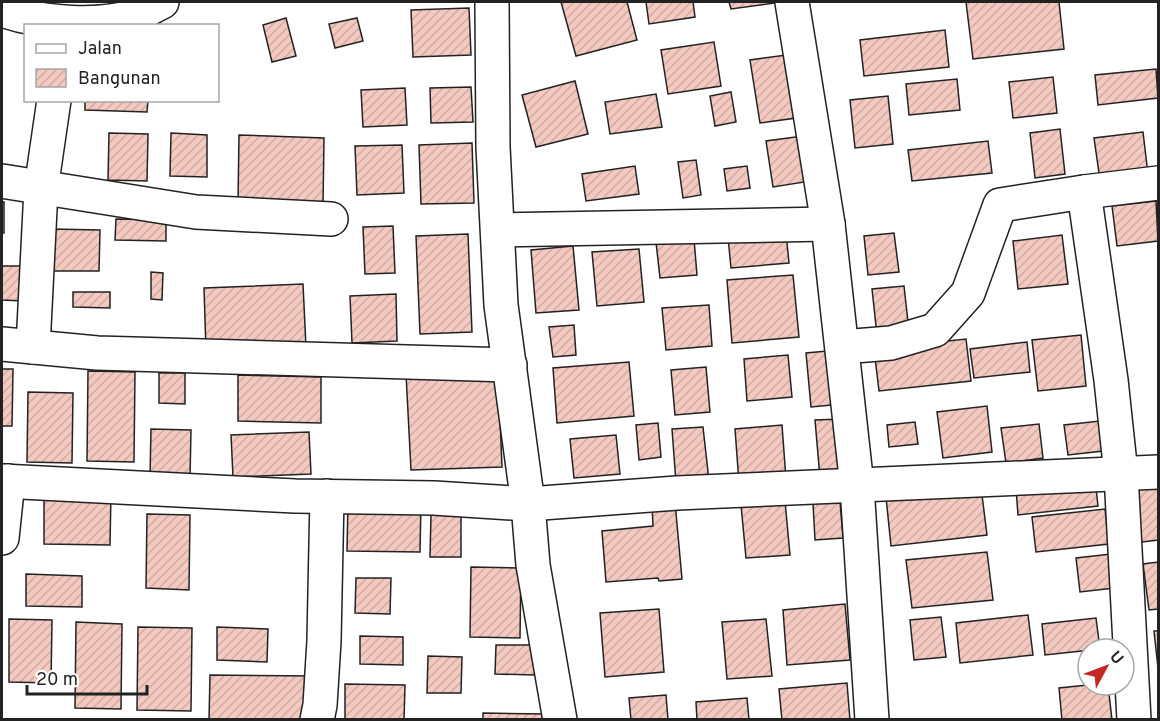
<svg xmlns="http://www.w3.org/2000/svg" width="1160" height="721" font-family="Overpass,sans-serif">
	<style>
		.building { fill: url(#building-hatch); stroke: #222; stroke-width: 1.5 }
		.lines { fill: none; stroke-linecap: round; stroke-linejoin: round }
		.street-casing { stroke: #222; stroke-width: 36 }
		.street { stroke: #fff; stroke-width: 33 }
	</style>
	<defs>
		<pattern id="building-hatch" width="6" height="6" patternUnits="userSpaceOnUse" patternTransform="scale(1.5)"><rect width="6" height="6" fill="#f3c9c0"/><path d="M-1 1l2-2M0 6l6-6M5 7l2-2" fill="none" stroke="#d0aca5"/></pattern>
	</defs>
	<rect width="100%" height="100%" fill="#fff"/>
	<g class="building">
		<path d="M 561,2 L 627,2 L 637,40 L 576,56 Z"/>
		<path d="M 646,2 L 693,2 L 695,17 L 649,24 Z"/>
		<path d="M 729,2 L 782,2 L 731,9 Z"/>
		<path d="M 966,2 L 1059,2 L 1064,49 L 973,59 Z"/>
		<path d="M 469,8 L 471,55 L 413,57 L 411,10 Z"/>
		<path d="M 286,18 L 296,56 L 272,62 L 263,25 Z"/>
		<path d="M 357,18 L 363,41 L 335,48 L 329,24 Z"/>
		<path d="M 945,30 L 949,67 L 864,76 L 860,40 Z"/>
		<path d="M 714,42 L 721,86 L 668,94 L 661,50 Z"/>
		<path d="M 786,55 L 796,118 L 760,123 L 750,60 Z"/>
		<path d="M 1156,69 L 1158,98 L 1098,105 L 1095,75 Z"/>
		<path d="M 1053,77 L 1057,113 L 1013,118 L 1009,82 Z"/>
		<path d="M 957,79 L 960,110 L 909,115 L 906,84 Z"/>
		<path d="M 575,81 L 588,134 L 536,147 L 522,95 Z"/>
		<path d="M 471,87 L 473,122 L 431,123 L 430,88 Z"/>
		<path d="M 405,88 L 407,125 L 363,127 L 361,90 Z"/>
		<path d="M 731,92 L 736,122 L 715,126 L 710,96 Z"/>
		<path d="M 656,94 L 662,127 L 610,134 L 605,102 Z"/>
		<path d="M 888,96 L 893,144 L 855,148 L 850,100 Z"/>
		<path d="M 85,100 L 148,100 L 147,112 L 85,110 Z"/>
		<path d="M 1060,129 L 1065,174 L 1035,178 L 1030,133 Z"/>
		<path d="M 1143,132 L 1148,174 L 1100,180 L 1094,138 Z"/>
		<path d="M 109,133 L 148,134 L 147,181 L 108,180 Z"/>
		<path d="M 171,133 L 207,135 L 207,177 L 170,176 Z"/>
		<path d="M 239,135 L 324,138 L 323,205 L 238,203 Z"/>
		<path d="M 803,136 L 811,181 L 773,187 L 766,141 Z"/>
		<path d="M 988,141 L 992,173 L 912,181 L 908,150 Z"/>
		<path d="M 472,143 L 474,203 L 421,204 L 419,145 Z"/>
		<path d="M 402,145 L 404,193 L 357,195 L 355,146 Z"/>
		<path d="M 696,160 L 701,195 L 683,198 L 678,162 Z"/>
		<path d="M 635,166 L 639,194 L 586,201 L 582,174 Z"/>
		<path d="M 747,166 L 750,188 L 727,191 L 724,169 Z"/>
		<path d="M 1156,201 L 1158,241 L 1117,246 L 1112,206 Z"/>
		<rect x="2" y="202" width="2" height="31"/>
		<path d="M 116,219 L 166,220 L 166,241 L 115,240 Z"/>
		<path d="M 393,226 L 395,273 L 365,274 L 363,227 Z"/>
		<path d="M 51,229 L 100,230 L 99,271 L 50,271 Z"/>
		<path d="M 786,233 L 789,263 L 731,268 L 728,237 Z"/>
		<path d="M 894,233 L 899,272 L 868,275 L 864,236 Z"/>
		<path d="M 468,234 L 472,332 L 420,334 L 416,236 Z"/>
		<path d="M 1062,235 L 1068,284 L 1018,289 L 1013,241 Z"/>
		<path d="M 694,239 L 697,275 L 660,278 L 656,242 Z"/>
		<path d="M 573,246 L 579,310 L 536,313 L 531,250 Z"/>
		<path d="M 639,249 L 644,302 L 597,306 L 592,252 Z"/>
		<path d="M 2,266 L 23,266 L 23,301 L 2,300 Z"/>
		<path d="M 151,272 L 163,273 L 162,300 L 151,299 Z"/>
		<path d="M 793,275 L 799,337 L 732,343 L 727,280 Z"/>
		<path d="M 303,284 L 306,347 L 206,351 L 204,288 Z"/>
		<path d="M 904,286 L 909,331 L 877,335 L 872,289 Z"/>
		<path d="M 73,292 L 110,292 L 110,308 L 73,307 Z"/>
		<path d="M 396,294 L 397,341 L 352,343 L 350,296 Z"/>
		<path d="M 709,305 L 712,346 L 666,350 L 662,308 Z"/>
		<path d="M 574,325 L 576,355 L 553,357 L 549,327 Z"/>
		<path d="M 1081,335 L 1086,386 L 1038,391 L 1032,340 Z"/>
		<path d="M 966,339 L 971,381 L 879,391 L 874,349 Z"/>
		<path d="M 1027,342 L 1030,372 L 974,378 L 970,349 Z"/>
		<path d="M 838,350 L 842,404 L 811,407 L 806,353 Z"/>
		<path d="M 788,355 L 792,397 L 747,401 L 744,359 Z"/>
		<path d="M 629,362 L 634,416 L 557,423 L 553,368 Z"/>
		<path d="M 706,367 L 710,412 L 675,415 L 671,370 Z"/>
		<path d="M 2,369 L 13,369 L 12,426 L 2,426 Z"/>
		<path d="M 88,371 L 135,372 L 134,462 L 87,461 Z"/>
		<path d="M 498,371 L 502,467 L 411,470 L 406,374 Z"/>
		<path d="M 159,373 L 185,373 L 185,404 L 159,403 Z"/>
		<path d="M 238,375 L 321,377 L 321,423 L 238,421 Z"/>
		<path d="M 28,392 L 73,393 L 72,463 L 27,462 Z"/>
		<path d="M 987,406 L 992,452 L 943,458 L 937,412 Z"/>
		<path d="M 841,419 L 846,476 L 820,478 L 815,420 Z"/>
		<path d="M 1100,421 L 1103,451 L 1068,455 L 1064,425 Z"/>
		<path d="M 915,422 L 918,444 L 889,447 L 887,425 Z"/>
		<path d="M 658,423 L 661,457 L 639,460 L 636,425 Z"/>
		<path d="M 1039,424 L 1043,458 L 1006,463 L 1001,428 Z"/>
		<path d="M 782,425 L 786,479 L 739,483 L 735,429 Z"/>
		<path d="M 703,427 L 709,481 L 676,483 L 672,429 Z"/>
		<path d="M 151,429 L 191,430 L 190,478 L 150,477 Z"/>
		<path d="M 309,432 L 311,474 L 233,477 L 231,435 Z"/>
		<path d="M 616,435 L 620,474 L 574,478 L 570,439 Z"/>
		<path d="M 1158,478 L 1158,540 L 1134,543 L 1127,481 Z"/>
		<path d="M 1095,479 L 1098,506 L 1018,515 L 1016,488 Z"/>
		<path d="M 981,487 L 987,535 L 891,546 L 886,497 Z"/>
		<path d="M 44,491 L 111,493 L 110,545 L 44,544 Z"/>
		<path d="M 348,501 L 421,502 L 420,552 L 347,551 Z"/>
		<path d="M 785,501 L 790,555 L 746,558 L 741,505 Z"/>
		<path d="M 840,501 L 843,538 L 815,540 L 813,503 Z"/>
		<path d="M 675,502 L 682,579 L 659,581 L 658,578 L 606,582 L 602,531 L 653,526 L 652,505 Z"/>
		<path d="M 1105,509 L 1109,544 L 1036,552 L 1032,517 Z"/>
		<path d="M 147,514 L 190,515 L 189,590 L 146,588 Z"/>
		<path d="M 431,515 L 461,516 L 461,557 L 430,557 Z"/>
		<path d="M 987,552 L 993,600 L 912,608 L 906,560 Z"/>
		<path d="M 1120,553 L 1123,587 L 1080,592 L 1076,558 Z"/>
		<path d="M 1158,562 L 1158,609 L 1149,610 L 1143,564 Z"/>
		<path d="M 471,567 L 521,568 L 520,638 L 470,637 Z"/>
		<path d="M 26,574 L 82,576 L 82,607 L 26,606 Z"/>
		<path d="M 356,578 L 391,578 L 390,614 L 355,613 Z"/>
		<path d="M 845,604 L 850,660 L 787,665 L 783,610 Z"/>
		<path d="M 659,609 L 664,672 L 605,677 L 600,613 Z"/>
		<path d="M 1028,615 L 1033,655 L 960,663 L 956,623 Z"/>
		<path d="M 941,617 L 946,657 L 914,660 L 910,620 Z"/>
		<path d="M 1096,618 L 1100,649 L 1045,655 L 1042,624 Z"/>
		<path d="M 9,619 L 52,620 L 51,683 L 9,682 Z"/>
		<path d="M 766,619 L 772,676 L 727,679 L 722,622 Z"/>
		<path d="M 76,622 L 122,624 L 121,709 L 75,708 Z"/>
		<path d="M 138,627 L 192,628 L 191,711 L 137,710 Z"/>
		<path d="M 217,627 L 268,629 L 267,662 L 217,660 Z"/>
		<path d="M 1154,631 L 1158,631 L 1158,668 Z"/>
		<path d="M 360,636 L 403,637 L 403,665 L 360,664 Z"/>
		<path d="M 496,645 L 535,645 L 535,675 L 495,674 Z"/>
		<path d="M 428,656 L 462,657 L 461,693 L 427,693 Z"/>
		<path d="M 210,675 L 315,676 L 315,720 L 209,720 Z"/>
		<path d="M 847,683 L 850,720 L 782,720 L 779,689 Z"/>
		<path d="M 345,684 L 405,685 L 404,720 L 345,720 Z"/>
		<path d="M 1088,685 L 1108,685 L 1112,720 L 1062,720 L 1059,688 Z"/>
		<path d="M 666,695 L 668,720 L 631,720 L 629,698 Z"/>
		<path d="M 747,698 L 749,720 L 697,720 L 696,702 Z"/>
		<path d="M 483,713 L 545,714 L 545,720 L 483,720 Z"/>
	</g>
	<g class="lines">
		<defs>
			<g id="street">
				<path d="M 492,2 L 493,147 L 501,305 L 528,504 L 533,565 L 560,720"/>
				<path d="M 792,2 L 828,224 L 857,486 L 872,720"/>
				<path d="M 2,10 C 38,23 105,29 141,13 C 148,10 155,5 162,2"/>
				<path d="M 2,181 L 196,212 L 331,219"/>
				<path d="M 1084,192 L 1111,380 L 1121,474 L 1134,720"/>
				<path d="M 499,230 L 828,224"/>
				<path d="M 2,344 L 97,353 L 510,365"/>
				<path d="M 33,347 L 41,189 L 54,100"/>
				<path d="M 842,347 L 891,343 L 935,330 L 968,293 L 1000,205 L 1084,192 L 1158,183"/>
				<path d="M 2,481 L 295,496 L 434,498 L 528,504 L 677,493 L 1158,472"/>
				<path d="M 2,538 L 8,481"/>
				<path d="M 317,720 L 320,705 L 324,641 L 327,496"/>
			</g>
		</defs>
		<use href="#street" class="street-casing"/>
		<use href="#street" class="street"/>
	</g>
	<rect width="1160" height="721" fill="none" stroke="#222222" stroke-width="6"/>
	<rect x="24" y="24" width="195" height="78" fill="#ffffff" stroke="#a7a7a7" stroke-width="1.5"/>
	<rect x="36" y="44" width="30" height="9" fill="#ffffff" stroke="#a7a7a7" stroke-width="1.5"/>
	<text x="78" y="54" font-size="18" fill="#222222">Jalan</text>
	<rect x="36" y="69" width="30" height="18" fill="url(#building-hatch)" stroke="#a7a7a7" stroke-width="1.5"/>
	<text x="78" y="84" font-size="18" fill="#222222">Bangunan</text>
	<g transform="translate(1106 667) rotate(49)"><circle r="28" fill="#ffffff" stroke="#a7a7a7" stroke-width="1.5"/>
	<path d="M0-4.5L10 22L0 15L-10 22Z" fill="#c62828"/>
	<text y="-9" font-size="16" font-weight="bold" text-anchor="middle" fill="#222222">U</text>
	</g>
	<path d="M27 685v9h120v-9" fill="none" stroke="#222222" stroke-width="3"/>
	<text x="36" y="685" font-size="18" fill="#222222" stroke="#ffffff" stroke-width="4.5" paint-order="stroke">20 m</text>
</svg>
